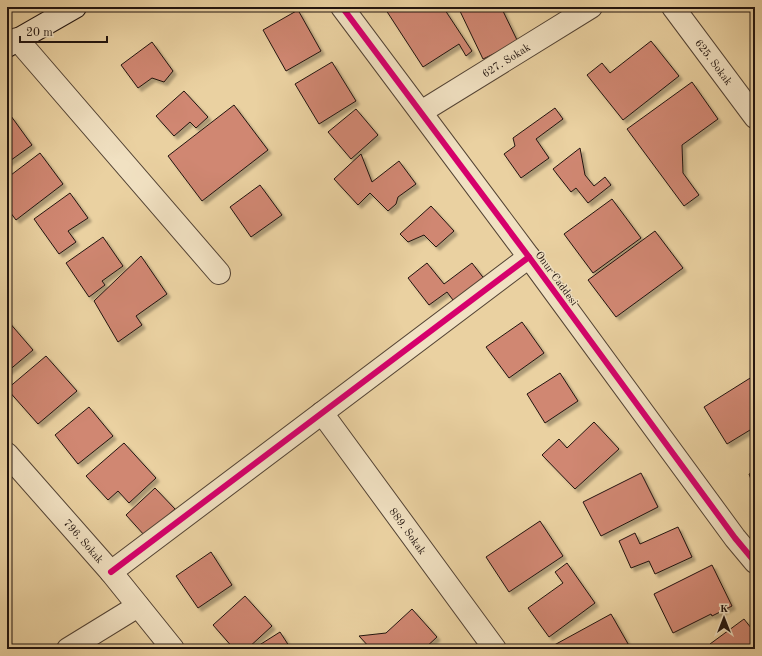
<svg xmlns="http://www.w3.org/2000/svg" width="762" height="656" font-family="'Old Standard TT',serif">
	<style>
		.building { fill: #d08772; stroke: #21140f; filter: url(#shadow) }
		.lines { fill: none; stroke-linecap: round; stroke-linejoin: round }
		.street-casing { stroke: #534334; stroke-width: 24 }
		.secondary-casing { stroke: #21140f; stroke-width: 24 }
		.street { stroke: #f1e1c2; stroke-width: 22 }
		.secondary { stroke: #f1e1c2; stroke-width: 22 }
		.cycleway-casing { stroke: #f1e1c2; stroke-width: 8 }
		.cycleway { stroke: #d6006c; stroke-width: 6 }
		.labels { text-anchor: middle; stroke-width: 3; stroke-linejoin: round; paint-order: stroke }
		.street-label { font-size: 11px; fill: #21140f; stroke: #f1e1c2 }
	</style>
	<defs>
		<filter id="shadow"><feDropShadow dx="3.5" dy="3.5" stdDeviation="1" flood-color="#0004"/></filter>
	</defs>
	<rect width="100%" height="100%" fill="#ead1a1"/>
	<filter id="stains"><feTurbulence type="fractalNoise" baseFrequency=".005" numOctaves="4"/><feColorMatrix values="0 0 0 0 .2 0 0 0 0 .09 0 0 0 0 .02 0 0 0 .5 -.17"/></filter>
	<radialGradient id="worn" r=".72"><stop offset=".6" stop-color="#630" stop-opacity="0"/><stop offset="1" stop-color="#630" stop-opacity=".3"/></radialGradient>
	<g class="building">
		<path d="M 384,7 L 443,7 L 472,51 L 466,56 L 459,44 L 423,67 Z"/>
		<path d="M 458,7 L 501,7 L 518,42 L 483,59 Z"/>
		<path d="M 298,10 L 321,51 L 286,71 L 263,30 Z"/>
		<path d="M 651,41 L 679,76 L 623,120 L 587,75 L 602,63 L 610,73 Z"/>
		<path d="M 152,42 L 173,71 L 164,82 L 152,78 L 138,88 L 121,65 Z"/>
		<path d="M 332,62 L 356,101 L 319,124 L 295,84 Z"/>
		<path d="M 692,82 L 718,119 L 682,145 L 683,173 L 699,195 L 684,206 L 627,129 Z"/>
		<path d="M 184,91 L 208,117 L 196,128 L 190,122 L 174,136 L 156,116 Z"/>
		<path d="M 234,105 L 268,150 L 202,201 L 168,156 Z"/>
		<path d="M 555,108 L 563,119 L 536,139 L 549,158 L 521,178 L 504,154 L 515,146 L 513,138 Z"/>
		<path d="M 356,109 L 378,135 L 351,159 L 328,132 Z"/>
		<path d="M 11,116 L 32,145 L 7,163 L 7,119 Z"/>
		<path d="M 580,148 L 585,175 L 594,186 L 605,177 L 611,185 L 588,203 L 576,188 L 571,192 L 553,169 Z"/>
		<path d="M 40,153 L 63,184 L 16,220 L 7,208 L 7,178 Z"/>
		<path d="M 361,154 L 372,182 L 399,161 L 416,184 L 398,197 L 396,204 L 388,211 L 370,193 L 358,205 L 334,179 Z"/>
		<path d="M 260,185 L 282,215 L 251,237 L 230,207 Z"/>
		<path d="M 70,193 L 88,218 L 68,231 L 76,242 L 59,254 L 34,219 Z"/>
		<path d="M 612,199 L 641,238 L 593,273 L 564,234 Z"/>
		<path d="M 431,206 L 454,231 L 436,247 L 424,235 L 408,242 L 400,234 Z"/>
		<path d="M 655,231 L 683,268 L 616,317 L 588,280 Z"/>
		<path d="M 103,237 L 123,266 L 102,281 L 105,285 L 89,297 L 66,263 Z"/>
		<path d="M 141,256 L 167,294 L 136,316 L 142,325 L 118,342 L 94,301 Z"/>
		<path d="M 427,263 L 444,284 L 472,263 L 489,285 L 459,308 L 447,292 L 429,305 L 408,278 Z"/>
		<path d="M 8,321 L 33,350 L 7,372 L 7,322 Z"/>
		<path d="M 522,322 L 544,353 L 509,378 L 486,347 Z"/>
		<path d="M 46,356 L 77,391 L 38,424 L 7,389 Z"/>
		<path d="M 560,373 L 578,401 L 545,423 L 527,394 Z"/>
		<path d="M 755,375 L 755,427 L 727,444 L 704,407 Z"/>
		<path d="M 89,407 L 113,436 L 78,464 L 55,435 Z"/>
		<path d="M 594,422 L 619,449 L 575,489 L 542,455 L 559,439 L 567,448 Z"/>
		<path d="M 124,443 L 156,478 L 129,503 L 118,491 L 108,500 L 86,476 Z"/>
		<path d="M 755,472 L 755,490 L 749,474 Z"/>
		<path d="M 641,473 L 658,507 L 601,536 L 583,502 Z"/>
		<path d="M 155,488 L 175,509 L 145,536 L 126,515 Z"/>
		<path d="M 540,521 L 563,556 L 509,592 L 486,557 Z"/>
		<path d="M 678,527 L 692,557 L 655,574 L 649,561 L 631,568 L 619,541 L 635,533 L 640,544 Z"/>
		<path d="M 211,552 L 232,585 L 198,608 L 176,576 Z"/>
		<path d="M 567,563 L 595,603 L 549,637 L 528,608 L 563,583 L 555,572 Z"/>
		<path d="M 712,565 L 732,606 L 712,616 L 711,614 L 673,633 L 654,594 Z"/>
		<path d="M 245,596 L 272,626 L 247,649 L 234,649 L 213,625 Z"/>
		<path d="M 412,609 L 437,637 L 424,649 L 371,649 L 359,636 L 386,633 Z"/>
		<path d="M 611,614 L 631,649 L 547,649 Z"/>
		<path d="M 744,619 L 755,633 L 755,649 L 714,649 L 710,644 Z"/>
		<path d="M 280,632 L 291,649 L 253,649 Z"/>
	</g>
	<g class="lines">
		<defs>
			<g id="street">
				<path d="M 342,7 L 529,257 L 735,538 L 755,562"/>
				<path d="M 673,7 L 755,117"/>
				<path d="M 17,39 L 219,273"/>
				<path d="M 421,112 L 591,7"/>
				<path d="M 322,413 L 495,649"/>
				<path d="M 7,454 L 111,572 L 173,649"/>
				<path d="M 111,572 L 529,257"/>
				<path d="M 68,649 L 138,606"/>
			</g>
			<path id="secondary" d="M 7,46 L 75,7"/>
		</defs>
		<use href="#street" class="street-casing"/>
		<use href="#secondary" class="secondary-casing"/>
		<use href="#street" class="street"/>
		<use href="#secondary" class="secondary"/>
		<defs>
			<g id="cycleway">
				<path d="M 342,7 L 529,257 L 735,538 L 755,562"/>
				<path d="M 111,572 L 529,257"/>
			</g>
		</defs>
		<use href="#cycleway" class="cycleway-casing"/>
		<use href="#cycleway" class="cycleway"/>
	</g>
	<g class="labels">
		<g class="street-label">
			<text transform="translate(506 60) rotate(-32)" y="4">627. Sokak</text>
			<text transform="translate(714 62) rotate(53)" y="4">625. Sokak</text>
			<text transform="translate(557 278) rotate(54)" y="4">Onur Caddesi</text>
			<text transform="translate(408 531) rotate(54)" y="4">889. Sokak</text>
			<text transform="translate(84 541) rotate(49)" y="4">796. Sokak</text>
		</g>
	</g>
	<rect width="762" height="656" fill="none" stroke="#ead1a1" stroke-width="24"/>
	<rect x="8" y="8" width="746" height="640" fill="none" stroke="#21140f" stroke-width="2"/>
	<rect x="12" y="12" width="738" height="632" fill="none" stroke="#21140f"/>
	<g transform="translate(724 618)" stroke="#f1e1c2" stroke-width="3" paint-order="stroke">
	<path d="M0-3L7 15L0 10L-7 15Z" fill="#21140f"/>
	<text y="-6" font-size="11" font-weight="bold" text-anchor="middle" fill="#21140f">K</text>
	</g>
	<path d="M20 36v6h87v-6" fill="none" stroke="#21140f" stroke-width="2"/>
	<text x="26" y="36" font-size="12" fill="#21140f" stroke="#f1e1c2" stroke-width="3" paint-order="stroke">20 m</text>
	<rect width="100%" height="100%" filter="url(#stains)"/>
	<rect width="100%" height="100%" fill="url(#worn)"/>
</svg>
